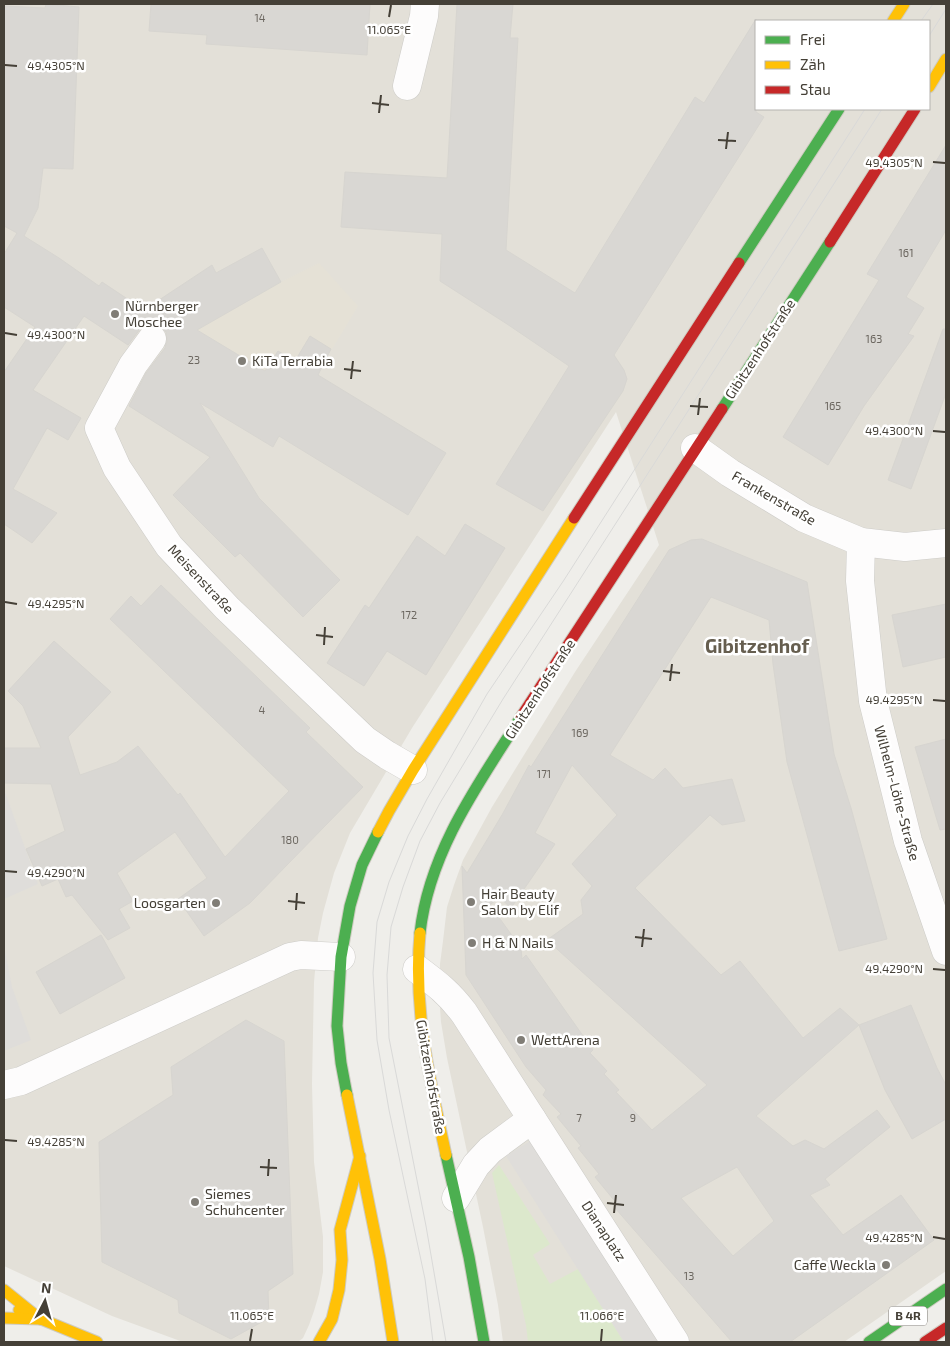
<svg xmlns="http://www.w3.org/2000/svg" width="950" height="1346" font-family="'Exo 2',sans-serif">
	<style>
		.residential { fill: #e3e0d8; fill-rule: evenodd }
		.education { fill: #e5e1d6 }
		.green { fill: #dce8cc }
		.parking { fill: #dfddda }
		.building { fill: #d9d7d3; stroke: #d7d5d0; fill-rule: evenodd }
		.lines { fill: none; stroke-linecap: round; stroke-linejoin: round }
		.street-casing { stroke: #cdccc8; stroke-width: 29 }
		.fast-casing { stroke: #cecbc1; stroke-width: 13 }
		.slow-casing { stroke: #cecbc1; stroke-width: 13 }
		.jam-casing { stroke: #cecbc1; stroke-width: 13 }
		.street { stroke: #fdfcfc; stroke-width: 28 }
		.fast { stroke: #4caf50; stroke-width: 11 }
		.slow { stroke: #ffc107; stroke-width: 11 }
		.jam { stroke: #c62828; stroke-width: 11 }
		.tram { stroke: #d9d9d8; stroke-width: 1 }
		.ticks { fill: none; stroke: #454037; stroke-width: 2 }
		.poi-dot { fill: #807d76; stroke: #fff; stroke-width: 2 }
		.labels { text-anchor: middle; stroke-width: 5; stroke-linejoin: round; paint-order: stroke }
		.number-label { font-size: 11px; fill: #6b665f }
		.shield { fill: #fff; stroke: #7d7973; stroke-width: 1 }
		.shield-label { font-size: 12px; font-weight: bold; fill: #454037 }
		.poi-label { font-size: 14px; fill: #454037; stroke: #fff; text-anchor: start }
		.street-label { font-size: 14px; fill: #454037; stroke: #fff }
		.district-label { font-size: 19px; font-weight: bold; fill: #665e4f; stroke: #fff }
		.ticks-label { font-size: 12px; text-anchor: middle; fill: #454037; stroke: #fff; stroke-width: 5; stroke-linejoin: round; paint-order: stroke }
	</style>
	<rect width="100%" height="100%" fill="#efeeea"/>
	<path class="residential" d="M 4,4 L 946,4 L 946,1271 L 844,1342 L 503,1342 L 498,1305 L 483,1227 L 447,1058 L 441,1022 L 439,993 L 440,964 L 443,941 L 447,907 L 454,885 L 463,860 L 492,807 L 575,672 L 659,545 L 616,412 L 412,728 L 350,833 L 334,873 L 323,913 L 318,938 L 314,982 L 312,1084 L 314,1162 L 323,1237 L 323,1272 L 319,1294 L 314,1311 L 309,1325 L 303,1338 L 298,1342 L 183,1342 L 112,1316 L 4,1266 ZM 756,21 L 929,21 L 929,109 L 756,109 Z"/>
	<path class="education" d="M 319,263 L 358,306 L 273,447 L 175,342 L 281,282 Z"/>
	<path class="green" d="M 499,1165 L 550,1244 L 533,1255 L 550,1284 L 578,1269 L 624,1342 L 528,1342 L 526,1325 L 492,1173 Z"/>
	<g class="parking">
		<path d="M 4,789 L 38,884 L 4,899 Z"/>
		<path d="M 4,946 L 12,987 L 31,1040 L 4,1051 Z"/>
		<path d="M 530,1141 L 658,1342 L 624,1342 L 506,1156 Z"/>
	</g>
	<g class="building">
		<path d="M 46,4 L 79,7 L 73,169 L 43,168 L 38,208 L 24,236 L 59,258 L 99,286 L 102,282 L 144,310 L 212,265 L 216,273 L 262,248 L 281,282 L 197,330 L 265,371 L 278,351 L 295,361 L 310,336 L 331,349 L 318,375 L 446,453 L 408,515 L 279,436 L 273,447 L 200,403 L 259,498 L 340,580 L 303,617 L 240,553 L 235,557 L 173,495 L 210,457 L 129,406 L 146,373 L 165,348 L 167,341 L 166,332 L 162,327 L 154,324 L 146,325 L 140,329 L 128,345 L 84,316 L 33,390 L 81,418 L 68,440 L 47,428 L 13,489 L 57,513 L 32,543 L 4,524 L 4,372 L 35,327 L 4,307 L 4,254 L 17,233 L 4,226 L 4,6 L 45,8 Z"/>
		<path d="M 151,4 L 370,4 L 367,55 L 206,44 L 207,35 L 149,31 Z"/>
		<path d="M 457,4 L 513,4 L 510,38 L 518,38 L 506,250 L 575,293 L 695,97 L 704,103 L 756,19 L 756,112 L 764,117 L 614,355 L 624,370 L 627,379 L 623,391 L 543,511 L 496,484 L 569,366 L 507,324 L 440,281 L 442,234 L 341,227 L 345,172 L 447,178 Z"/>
		<path d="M 946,145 L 946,230 L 906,297 L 924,308 L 908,334 L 914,336 L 864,406 L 828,465 L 783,437 L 879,280 L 867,274 Z"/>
		<path d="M 943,329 L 946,329 L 946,393 L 911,489 L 888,480 Z"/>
		<path d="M 465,524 L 505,548 L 426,675 L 387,651 L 364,686 L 327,663 L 365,605 L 369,608 L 417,536 L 445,556 Z"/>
		<path d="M 702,539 L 807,582 L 834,754 L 851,808 L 887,939 L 839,951 L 787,762 L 773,664 L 769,620 L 711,597 L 610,755 L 653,780 L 665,768 L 683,788 L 732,779 L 745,821 L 722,825 L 710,815 L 635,888 L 721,975 L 740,961 L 803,1038 L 840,1008 L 859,1025 L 756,1116 L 793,1146 L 805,1140 L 824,1149 L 877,1110 L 890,1127 L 825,1179 L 830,1185 L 810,1195 L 843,1235 L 901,1195 L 934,1240 L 790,1342 L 732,1342 L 615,1208 L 618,1205 L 595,1177 L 599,1174 L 578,1148 L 581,1146 L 557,1117 L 561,1114 L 543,1095 L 546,1090 L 526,1067 L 466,975 L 462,866 L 467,873 L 502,815 L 529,765 L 531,767 L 669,550 L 691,540 ZM 572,765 L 617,815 L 572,864 L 592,886 L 581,900 L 583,914 L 547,940 L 707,1085 L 652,1130 L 616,1092 L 619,1090 L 604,1074 L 607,1071 L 590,1053 L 593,1050 L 526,955 L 522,959 L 521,948 L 490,905 L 499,897 L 511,908 L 555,844 L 535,833 ZM 737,1167 L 774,1221 L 733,1256 L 681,1198 Z"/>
		<path d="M 161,585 L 310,728 L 306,732 L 363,787 L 250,903 L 204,936 L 178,899 L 207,878 L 175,832 L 117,873 L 133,901 L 119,909 L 130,928 L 108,940 L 72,895 L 66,897 L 58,879 L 42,886 L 26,849 L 65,831 L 51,784 L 4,783 L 4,748 L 41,748 L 23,706 L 8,691 L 54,641 L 111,692 L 68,737 L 80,775 L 117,762 L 138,746 L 178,795 L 180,793 L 225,857 L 289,791 L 110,619 L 131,596 L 141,606 Z"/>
		<path d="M 946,604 L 946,657 L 903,667 L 892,615 Z"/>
		<path d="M 946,739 L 946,829 L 940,830 L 915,747 Z"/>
		<path d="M 101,935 L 125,978 L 60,1014 L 36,972 Z"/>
		<path d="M 911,1005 L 937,1068 L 946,1085 L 946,1119 L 912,1139 L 885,1090 L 859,1025 Z"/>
		<path d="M 246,1020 L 284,1041 L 293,1274 L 268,1291 L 269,1318 L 231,1339 L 179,1313 L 178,1300 L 102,1262 L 99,1142 L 173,1095 L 171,1067 Z"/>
	</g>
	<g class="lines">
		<defs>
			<g id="street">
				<path d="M 407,86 L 424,16 L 425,4"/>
				<path d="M 152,339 L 133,365 L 99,428 L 117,468 L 169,546 L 227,608 L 365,740 L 387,755 L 413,770"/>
				<path d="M 695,448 L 730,473 L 804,518 L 861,542 L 905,547 L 946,543"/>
				<path d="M 861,542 L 860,581 L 873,701 L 908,841 L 946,951"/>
				<path d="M 417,969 C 437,984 449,993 464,1013 L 675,1342"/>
				<path d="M 4,1085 L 21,1081 L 290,957 L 301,955 L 341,957"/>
				<path d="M 456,1198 L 476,1165 L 490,1150 L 532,1119"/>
			</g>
			<g id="fast">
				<path d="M 739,263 L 839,109"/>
				<path d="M 722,409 L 830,242"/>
				<path d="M 420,933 C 429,852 478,784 521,717"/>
				<path d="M 347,1095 L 341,1063 L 337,1026 L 341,957 L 350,906 L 362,865 L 378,832"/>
				<path d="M 446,1155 L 469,1257 L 484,1342"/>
				<path d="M 869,1342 L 946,1289"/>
			</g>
			<g id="slow">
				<path d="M 893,21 L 904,4"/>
				<path d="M 929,87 L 946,59"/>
				<path d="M 378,832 L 389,811 L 413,770 L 574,518"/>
				<path d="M 420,933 C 413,1010 430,1081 446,1155"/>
				<path d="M 347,1095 L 380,1259 L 393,1342"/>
				<path d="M 4,1290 L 40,1319"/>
				<path d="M 19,1310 L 97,1342"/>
				<path d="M 4,1318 L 40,1319"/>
				<path d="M 319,1342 L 332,1319 L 339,1290 L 342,1260 L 340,1230 L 360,1156"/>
			</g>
			<g id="jam">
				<path d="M 830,242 L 915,109"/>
				<path d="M 574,518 L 739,263"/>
				<path d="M 521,717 L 722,409"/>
				<path d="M 925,1342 L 946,1328"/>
			</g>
		</defs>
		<use href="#street" class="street-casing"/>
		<use href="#fast" class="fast-casing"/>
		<use href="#slow" class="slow-casing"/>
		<use href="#jam" class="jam-casing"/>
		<use href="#street" class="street"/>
		<use href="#fast" class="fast"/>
		<use href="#slow" class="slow"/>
		<use href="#jam" class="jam"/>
		<g class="tram">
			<path d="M 921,21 L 933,4"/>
			<path d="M 929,36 L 946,9"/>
			<path d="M 433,1342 L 425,1279 L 389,1110 L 377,1040 L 373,973 L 377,922 L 389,882 L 408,836 L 427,799 L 487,694 L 564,580 L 865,109"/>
			<path d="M 446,1342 L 426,1226 L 389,1038 L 387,975 L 391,927 L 403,887 L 420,841 L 440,803 L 503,699 L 882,109"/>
		</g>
	</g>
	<path class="ticks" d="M 389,17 L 391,5M 5,65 L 17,66M 372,103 L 389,105M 379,113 L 381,95M 718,140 L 736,141M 726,149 L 728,132M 933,162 L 945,163M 5,333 L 17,335M 344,369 L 361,371M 351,379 L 353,361M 690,406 L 708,407M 698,415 L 700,398M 933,431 L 945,432M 5,602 L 17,604M 316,635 L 333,637M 324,645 L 325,627M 663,671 L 680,673M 670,681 L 672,664M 933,700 L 945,701M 5,871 L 17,872M 288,901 L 305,903M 296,910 L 297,893M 635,937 L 652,939M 642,947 L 644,929M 933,969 L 945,970M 5,1140 L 17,1141M 260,1167 L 277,1168M 268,1176 L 269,1159M 607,1203 L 624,1205M 614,1213 L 616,1195M 933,1237 L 945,1239M 250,1341 L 252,1329M 601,1341 L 602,1329"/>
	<g class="poi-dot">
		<circle cx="115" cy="314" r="5"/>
		<circle cx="242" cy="361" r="5"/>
		<circle cx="471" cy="902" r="5"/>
		<circle cx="216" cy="903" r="5"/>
		<circle cx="472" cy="943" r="5"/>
		<circle cx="521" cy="1040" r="5"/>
		<circle cx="195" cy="1202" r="5"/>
		<circle cx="886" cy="1265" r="5"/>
	</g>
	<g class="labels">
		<g class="number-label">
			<text x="260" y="22">14</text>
			<text x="906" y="257">161</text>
			<text x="874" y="343">163</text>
			<text x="194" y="364">23</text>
			<text x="833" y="410">165</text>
			<text x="409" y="619">172</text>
			<text x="262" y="714">4</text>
			<text x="580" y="737">169</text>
			<text x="544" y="778">171</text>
			<text x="290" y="844">180</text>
			<text x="579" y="1122">7</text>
			<text x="633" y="1122">9</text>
			<text x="689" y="1280">13</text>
		</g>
		<rect class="shield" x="889" y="1306.5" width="38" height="19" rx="4"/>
		<g class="shield-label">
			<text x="908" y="1320">B 4R</text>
		</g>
		<g class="poi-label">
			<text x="125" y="311">Nürnberger<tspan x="125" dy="16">Moschee</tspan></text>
			<text x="252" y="366">KiTa Terrabia</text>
			<text x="481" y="899">Hair Beauty<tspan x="481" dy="16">Salon by Elif</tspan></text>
			<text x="206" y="908" text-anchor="end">Loosgarten</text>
			<text x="482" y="948">H &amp; N Nails</text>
			<text x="531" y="1045">WettArena</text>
			<text x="205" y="1199">Siemes<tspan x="205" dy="16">Schuhcenter</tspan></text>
			<text x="876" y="1270" text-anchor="end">Caffe Weckla</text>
		</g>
		<g class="street-label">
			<text transform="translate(760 349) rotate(-57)" y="5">Gibitzenhofstraße</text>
			<text transform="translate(774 498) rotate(30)" y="5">Frankenstraße</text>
			<text transform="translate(201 579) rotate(47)" y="5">Meisenstraße</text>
			<text transform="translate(540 689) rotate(-57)" y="5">Gibitzenhofstraße</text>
			<text transform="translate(897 793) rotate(75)" y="5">Wilhelm-Löhe-Straße</text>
			<text transform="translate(431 1077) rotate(80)" y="5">Gibitzenhofstraße</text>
			<text transform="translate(604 1231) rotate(57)" y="5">Dianaplatz</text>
		</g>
		<g class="district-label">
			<text x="757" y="653">Gibitzenhof</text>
		</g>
	</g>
	<g class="ticks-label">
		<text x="389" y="34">11.065°E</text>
		<text x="56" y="70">49.4305°N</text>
		<text x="894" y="167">49.4305°N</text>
		<text x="56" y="339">49.4300°N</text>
		<text x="894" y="435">49.4300°N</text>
		<text x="56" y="608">49.4295°N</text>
		<text x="894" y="704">49.4295°N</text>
		<text x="56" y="877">49.4290°N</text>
		<text x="894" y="973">49.4290°N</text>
		<text x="56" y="1146">49.4285°N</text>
		<text x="894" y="1242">49.4285°N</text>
		<text x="252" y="1320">11.065°E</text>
		<text x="602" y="1320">11.066°E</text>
	</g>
	<rect width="950" height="1346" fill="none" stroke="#454037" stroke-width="10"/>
	<rect x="755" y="20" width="175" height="90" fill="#ffffff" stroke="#b5b3af"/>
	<rect x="765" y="36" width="25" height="8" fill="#4caf50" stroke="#b5b3af"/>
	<text x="800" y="45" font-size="15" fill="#454037">Frei</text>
	<rect x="765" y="61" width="25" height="8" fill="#ffc107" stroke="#b5b3af"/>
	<text x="800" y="70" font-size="15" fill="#454037">Zäh</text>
	<rect x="765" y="86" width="25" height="8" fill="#c62828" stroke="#b5b3af"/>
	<text x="800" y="95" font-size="15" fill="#454037">Stau</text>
	<g transform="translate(45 1301) rotate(6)" stroke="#ffffff" stroke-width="4" paint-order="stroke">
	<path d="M0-4L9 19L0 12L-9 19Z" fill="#454037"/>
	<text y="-8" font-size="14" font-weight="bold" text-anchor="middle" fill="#454037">N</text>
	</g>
</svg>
